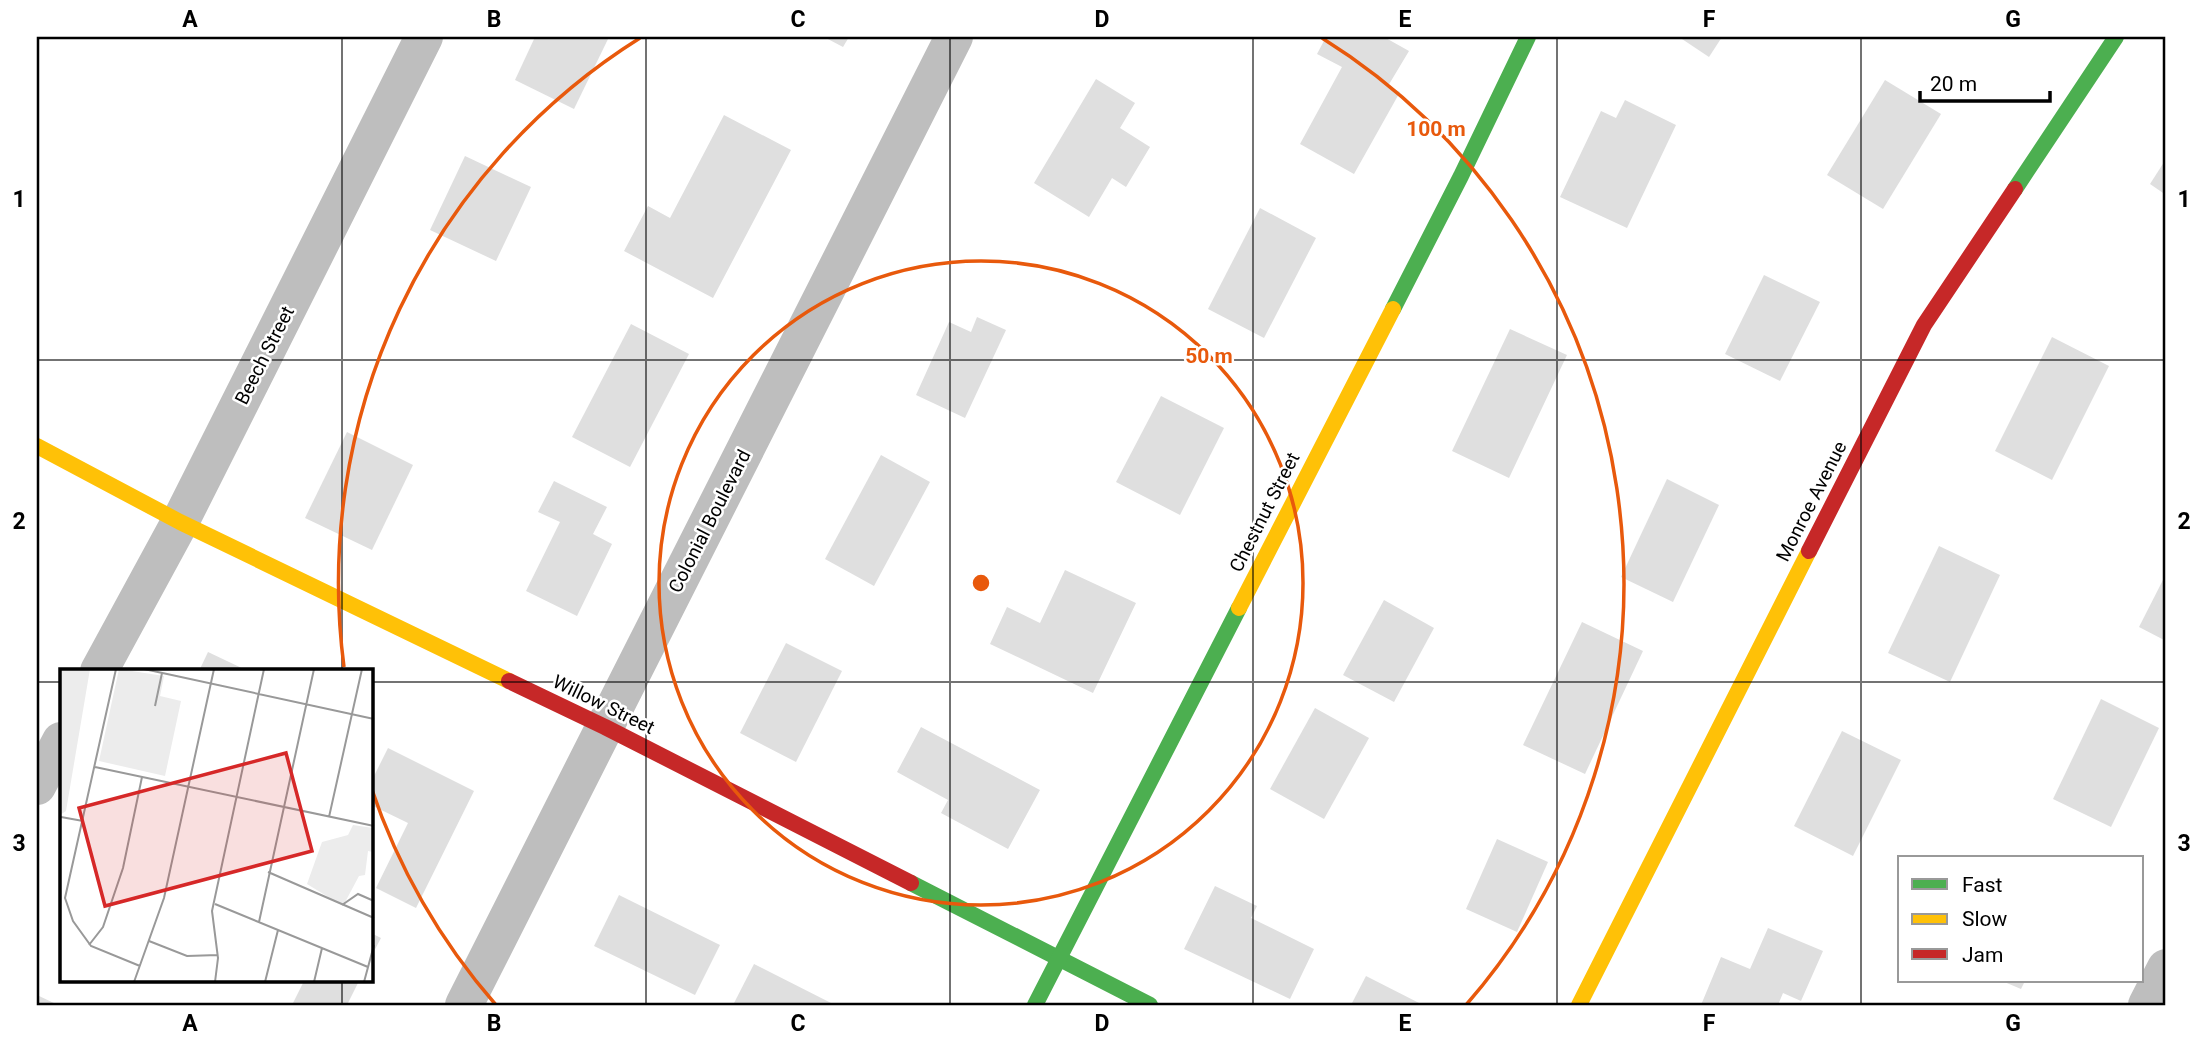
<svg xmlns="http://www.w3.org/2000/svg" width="2203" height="1042" font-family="Roboto,sans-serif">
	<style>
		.building { fill: #dfdfdf }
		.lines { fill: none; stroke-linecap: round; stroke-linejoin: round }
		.street { stroke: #bebebe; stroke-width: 38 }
		.fast { stroke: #4caf50; stroke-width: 16 }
		.slow { stroke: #ffc107; stroke-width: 16 }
		.jam { stroke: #c62828; stroke-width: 16 }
		.grid { fill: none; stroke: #000; stroke-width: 2; stroke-opacity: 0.55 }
		.ring { fill: none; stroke: #e8590c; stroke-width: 3.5 }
		.labels { text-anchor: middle; stroke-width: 5; stroke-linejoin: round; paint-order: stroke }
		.street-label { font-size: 19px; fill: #000; stroke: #fff }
		.inset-road { fill: none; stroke: #999; stroke-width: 2 }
		.view { fill: #d62828; fill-opacity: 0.15; stroke: #d62828; stroke-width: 3.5 }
		.inset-edge { fill: none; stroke: #000; stroke-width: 3.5 }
		.centre { fill: #e8590c; stroke: #fff; stroke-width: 3.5 }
		.ring-label { font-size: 21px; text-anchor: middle; font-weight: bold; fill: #e8590c; stroke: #fff; stroke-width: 5; stroke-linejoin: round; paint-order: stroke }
		.neatline { fill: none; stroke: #000; stroke-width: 2.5 }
		.grid-label { font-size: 23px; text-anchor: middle; font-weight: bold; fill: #000 }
	</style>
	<rect width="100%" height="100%" fill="#fff"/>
	<g class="building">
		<path d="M 535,37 L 609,37 L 574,109 L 515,80 Z"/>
		<path d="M 824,37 L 849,37 L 843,47 Z"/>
		<path d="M 1326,37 L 1384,37 L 1409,51 L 1388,86 L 1400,92 L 1354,174 L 1300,144 L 1342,67 L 1317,54 Z"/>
		<path d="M 1679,37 L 1722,37 L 1709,57 Z"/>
		<path d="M 1096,79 L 1135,103 L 1120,128 L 1150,147 L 1126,187 L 1112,178 L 1089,217 L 1034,183 Z"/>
		<path d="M 1885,80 L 1941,114 L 1883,209 L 1827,175 Z"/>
		<path d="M 1625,100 L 1676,125 L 1627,228 L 1560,197 L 1601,111 L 1616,118 Z"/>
		<path d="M 724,115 L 791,150 L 713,298 L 624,251 L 648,206 L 670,218 Z"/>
		<path d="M 465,156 L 531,187 L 496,261 L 430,230 Z"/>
		<path d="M 2166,159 L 2166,195 L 2150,184 Z"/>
		<path d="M 1260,208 L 1316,238 L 1264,338 L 1208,309 Z"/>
		<path d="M 1764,275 L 1820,302 L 1780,381 L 1725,354 Z"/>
		<path d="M 977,317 L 1006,330 L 965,418 L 916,395 L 949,322 L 971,332 Z"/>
		<path d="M 631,324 L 689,354 L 630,467 L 572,437 Z"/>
		<path d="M 1510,329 L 1567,355 L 1509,478 L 1452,451 Z"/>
		<path d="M 2052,337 L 2109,366 L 2052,480 L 1995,451 Z"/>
		<path d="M 1161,396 L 1224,428 L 1180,515 L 1116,482 Z"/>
		<path d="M 347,432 L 413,465 L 372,550 L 305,518 Z"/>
		<path d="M 881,455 L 930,482 L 874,586 L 825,559 Z"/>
		<path d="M 1667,479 L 1719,505 L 1673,602 L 1621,577 Z"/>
		<path d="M 554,481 L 607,507 L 593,534 L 612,544 L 577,616 L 526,591 L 560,522 L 538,512 Z"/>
		<path d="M 1939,546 L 2000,575 L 1950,682 L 1888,653 Z"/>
		<path d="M 1065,570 L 1136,603 L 1093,693 L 990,644 L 1007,607 L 1040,623 Z"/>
		<path d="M 2166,574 L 2166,641 L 2139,627 Z"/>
		<path d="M 1384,600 L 1434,628 L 1394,702 L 1343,675 Z"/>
		<path d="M 1582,622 L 1643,651 L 1585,774 L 1523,745 Z"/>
		<path d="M 786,643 L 842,671 L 796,762 L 740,733 Z"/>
		<path d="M 208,652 L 248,671 L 199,671 Z"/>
		<path d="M 2101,699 L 2159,728 L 2111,827 L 2053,799 Z"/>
		<path d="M 1315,708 L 1369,738 L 1324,819 L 1270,789 Z"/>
		<path d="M 921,727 L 1040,790 L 1008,849 L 941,813 L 948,800 L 897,772 Z"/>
		<path d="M 1842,731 L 1901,760 L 1853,856 L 1794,826 Z"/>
		<path d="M 388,748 L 474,791 L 416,908 L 376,888 L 408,823 L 371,805 L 371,782 Z"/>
		<path d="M 1497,839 L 1548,862 L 1517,932 L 1466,909 Z"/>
		<path d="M 1215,886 L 1257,906 L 1251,918 L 1314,949 L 1290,999 L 1184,949 Z"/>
		<path d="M 619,895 L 720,945 L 695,995 L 594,946 Z"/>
		<path d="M 1768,928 L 1823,951 L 1801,1001 L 1783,993 L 1778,1005 L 1701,1005 L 1721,957 L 1750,969 Z"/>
		<path d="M 371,933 L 381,938 L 371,957 Z"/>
		<path d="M 754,964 L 835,1005 L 733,1005 Z"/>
		<path d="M 1366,976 L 1423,1005 L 1351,1005 Z"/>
		<path d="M 304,981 L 359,981 L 347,1005 L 292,1005 Z"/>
		<path d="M 2002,981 L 2025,981 L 2021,989 Z"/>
		<path d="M 37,995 L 58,1005 L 37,1005 Z"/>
	</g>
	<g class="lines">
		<g class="street">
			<path d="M 99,671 L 180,522 L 424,37"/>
			<path d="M 37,786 L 61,741"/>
			<path d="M 464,1005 L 954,37"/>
			<path d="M 2147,1005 L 2166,968"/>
		</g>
		<g class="fast">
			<path d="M 2015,189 L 2116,37"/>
			<path d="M 1393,309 L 1461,176 L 1528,37"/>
			<path d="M 911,883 L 1150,1005"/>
			<path d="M 1035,1005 L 1239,608"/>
		</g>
		<g class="slow">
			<path d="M 37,446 L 180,522 L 509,681"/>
			<path d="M 1239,608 L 1393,309"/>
			<path d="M 1579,1005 L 1809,551"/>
		</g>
		<g class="jam">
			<path d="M 1809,551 L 1924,325 L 2015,189"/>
			<path d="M 509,681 L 605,727 L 911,883"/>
		</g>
	</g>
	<path class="grid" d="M 342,37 L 342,671M 646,37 L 646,1005M 950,37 L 950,1005M 1253,37 L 1253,1005M 1557,37 L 1557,1005M 1861,37 L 1861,1005M 37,360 L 2166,360M 37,682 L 61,682M 371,682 L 2166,682M 342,981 L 342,1005"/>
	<g class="ring">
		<circle cx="981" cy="583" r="322"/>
		<path d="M496 1005A643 643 0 0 1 371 787M344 667A643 643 0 0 1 640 38M1322 38A643 643 0 0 1 1466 1005"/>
	</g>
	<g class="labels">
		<g class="street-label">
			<text transform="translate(264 355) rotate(-63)" y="7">Beech Street</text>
			<text transform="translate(1811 501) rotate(-63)" y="7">Monroe Avenue</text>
			<text transform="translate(1264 512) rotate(-63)" y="7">Chestnut Street</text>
			<text transform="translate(709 521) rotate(-63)" y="7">Colonial Boulevard</text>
			<text transform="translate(604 704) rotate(26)" y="7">Willow Street</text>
		</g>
	</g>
	<g transform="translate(60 669)">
		<rect width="313" height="313" fill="#fff"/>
		<path d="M 0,0 L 30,0 L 6,142 L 0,146 ZM 59,0 L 104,7 L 100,27 L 121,32 L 105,107 L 39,92 ZM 293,156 L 313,159 L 313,183 L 308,182 L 305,206 L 299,207 L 283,237 L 247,215 L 262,173 L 288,166 Z" fill="#ececec"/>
		<path class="inset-road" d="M 56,0 L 5,229 L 13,252 L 31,277 L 80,297M 84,0 L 314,50M 95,37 L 102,4M 35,98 L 314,157M 1,148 L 23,152M 269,148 L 302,0M 208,203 L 314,249M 155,235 L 308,298M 282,236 L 298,225 L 314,232M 199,253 L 254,0M 89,272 L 127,287 L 158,286M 29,276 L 43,258 L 63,199 L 82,108M 74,313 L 104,229 L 154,0M 155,313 L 158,289 L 152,242 L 204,0M 205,313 L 218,261M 254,313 L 262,279M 304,313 L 314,276"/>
		<path class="view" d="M 226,84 L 252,182 L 45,237 L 19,139 Z"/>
		<rect width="313" height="313" class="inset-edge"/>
	</g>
	<circle cx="981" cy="583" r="10" class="centre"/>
	<g class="ring-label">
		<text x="1436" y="136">100 m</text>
		<text x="1209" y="363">50 m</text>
	</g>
	<rect width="2203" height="1042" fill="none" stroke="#ffffff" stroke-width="77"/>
	<rect x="1898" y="856" width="245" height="126" fill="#ffffff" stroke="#999999" stroke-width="2"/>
	<rect x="1912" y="879" width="35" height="10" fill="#4caf50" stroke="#999999" stroke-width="2"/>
	<text x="1962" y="892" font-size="21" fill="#000000">Fast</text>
	<rect x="1912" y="914" width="35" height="10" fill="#ffc107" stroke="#999999" stroke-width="2"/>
	<text x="1962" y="926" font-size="21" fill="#000000">Slow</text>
	<rect x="1912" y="949" width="35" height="10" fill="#c62828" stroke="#999999" stroke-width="2"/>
	<text x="1962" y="962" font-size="21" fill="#000000">Jam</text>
	<path d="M1920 91v10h130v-10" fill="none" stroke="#000000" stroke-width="3.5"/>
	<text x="1930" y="91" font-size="21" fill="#000000" stroke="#ffffff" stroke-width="5" paint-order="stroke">20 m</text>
	<rect x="38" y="38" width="2126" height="966" class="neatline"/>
	<g class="grid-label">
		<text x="190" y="27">A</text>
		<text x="494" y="27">B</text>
		<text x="798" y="27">C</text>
		<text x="1102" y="27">D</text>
		<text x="1405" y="27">E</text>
		<text x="1709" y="27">F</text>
		<text x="2013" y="27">G</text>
		<text x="19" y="207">1</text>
		<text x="2184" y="207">1</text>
		<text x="19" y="529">2</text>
		<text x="2184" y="529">2</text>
		<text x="19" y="851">3</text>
		<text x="2184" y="851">3</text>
		<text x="190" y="1031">A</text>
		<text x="494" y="1031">B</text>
		<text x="798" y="1031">C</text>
		<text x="1102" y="1031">D</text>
		<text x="1405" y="1031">E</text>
		<text x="1709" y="1031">F</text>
		<text x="2013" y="1031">G</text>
	</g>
</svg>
